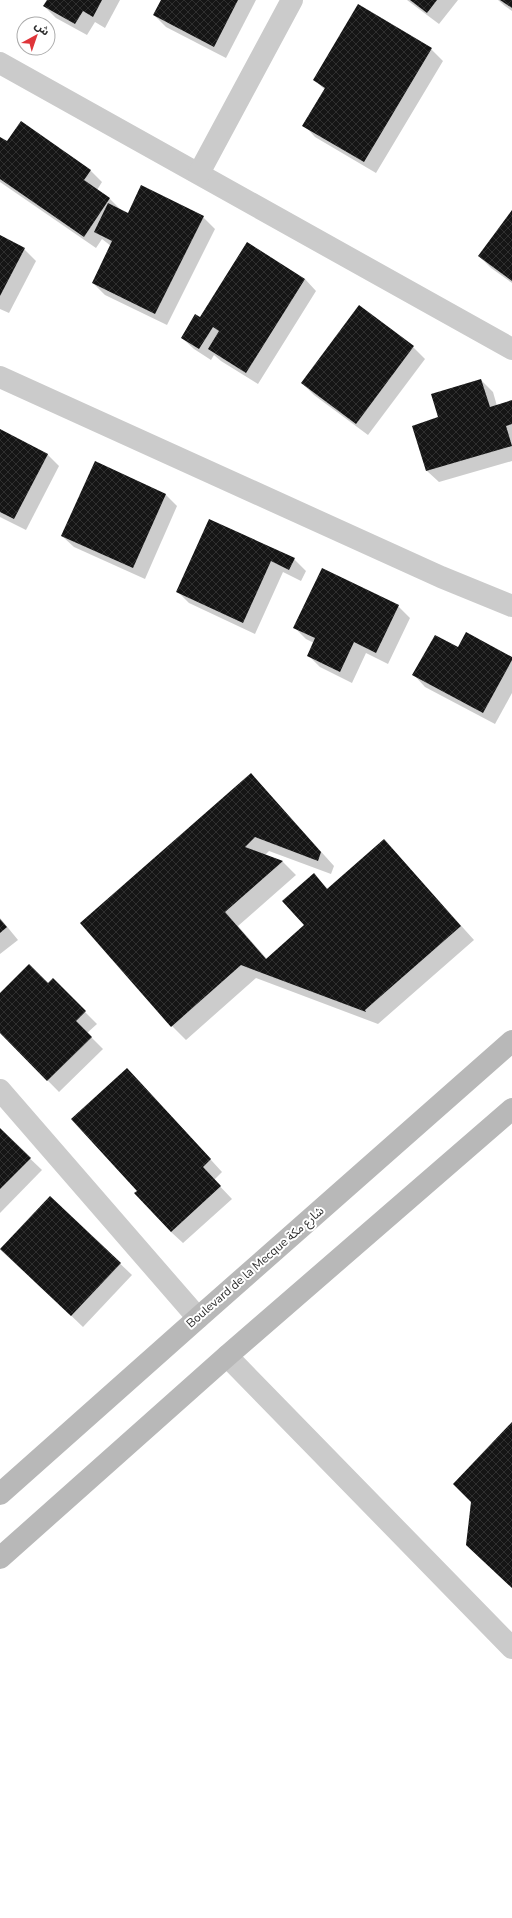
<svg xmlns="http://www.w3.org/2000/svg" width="512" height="1918" font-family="'Nunito Sans','Noto Sans Arabic',sans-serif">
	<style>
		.shadow { fill: #0003 }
		.building { fill: url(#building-cross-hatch) }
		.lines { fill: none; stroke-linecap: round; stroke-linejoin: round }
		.street { stroke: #cbcbcb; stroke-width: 22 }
		.secondary { stroke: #b8b8b8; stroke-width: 22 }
		.labels { text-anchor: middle; stroke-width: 4; stroke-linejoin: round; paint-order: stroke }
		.street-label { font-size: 12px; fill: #2e2e2e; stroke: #fff }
	</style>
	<defs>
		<pattern id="building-cross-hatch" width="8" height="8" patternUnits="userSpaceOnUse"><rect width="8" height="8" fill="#151515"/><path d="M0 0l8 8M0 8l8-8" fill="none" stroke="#2f2f2f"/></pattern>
	</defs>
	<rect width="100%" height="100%" fill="#fff"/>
	<g class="shadow">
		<path d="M 48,0 L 120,0 L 105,28 L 95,22 L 87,35 L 56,18 L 44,6 Z"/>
		<path d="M 162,0 L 256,0 L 226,58 L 166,27 L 154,15 Z"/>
		<path d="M 407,0 L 458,0 L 439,24 Z"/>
		<path d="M 498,0 L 512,0 L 512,11 L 505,6 Z"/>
		<path d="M 431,49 L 443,61 L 376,173 L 315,137 L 304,125 L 325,90 L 315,80 Z"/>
		<path d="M 21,122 L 91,171 L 102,182 L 97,190 L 110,199 L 122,211 L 128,214 L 203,217 L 215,229 L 167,325 L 105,295 L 93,283 L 111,246 L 102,239 L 96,248 L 0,182 L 0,138 L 7,143 Z"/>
		<path d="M 512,212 L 512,283 L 491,268 L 479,256 Z"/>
		<path d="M 0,236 L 24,249 L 36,261 L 9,313 L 0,309 Z"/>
		<path d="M 305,279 L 316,291 L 258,384 L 221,361 L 214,355 L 211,360 L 194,349 L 182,338 L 200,319 Z"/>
		<path d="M 360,307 L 413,347 L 425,359 L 368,435 L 314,395 L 302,383 Z"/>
		<path d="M 481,380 L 493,392 L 497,406 L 512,401 L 512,461 L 439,482 L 427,471 L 439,418 Z"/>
		<path d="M 0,430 L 47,454 L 59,466 L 26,530 L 0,517 Z"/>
		<path d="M 166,495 L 177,506 L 145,579 L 74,547 L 62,536 Z"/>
		<path d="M 210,520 L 294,559 L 306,571 L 301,581 L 283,572 L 255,634 L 189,603 L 177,591 Z"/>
		<path d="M 398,606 L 410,618 L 388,664 L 366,653 L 352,683 L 320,667 L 308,655 L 314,643 L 306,639 L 294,627 Z"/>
		<path d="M 459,649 L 512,658 L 512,693 L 495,724 L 425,687 L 414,675 Z"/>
		<path d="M 251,774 L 334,866 L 331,874 L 269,851 L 265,855 L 283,862 L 296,875 L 238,926 L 267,959 L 305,926 L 314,875 L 328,889 L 384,840 L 474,940 L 378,1024 L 256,978 L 186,1040 L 172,1026 Z"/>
		<path d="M 0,918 L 18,940 L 0,954 Z"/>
		<path d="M 53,980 L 97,1024 L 87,1033 L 103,1049 L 59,1092 L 0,1032 L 0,994 L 48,984 Z"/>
		<path d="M 139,1081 L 222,1172 L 214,1180 L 232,1199 L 183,1243 L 171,1232 L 139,1191 Z"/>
		<path d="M 0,1130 L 42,1170 L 0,1213 Z"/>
		<path d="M 50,1197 L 132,1275 L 83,1327 L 13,1260 Z"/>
	</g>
	<g class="building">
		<path d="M 47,0 L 102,0 L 93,17 L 83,11 L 75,24 L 43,6 Z"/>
		<path d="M 161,0 L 238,0 L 214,47 L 153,15 Z"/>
		<path d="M 410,0 L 437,0 L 427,13 Z"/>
		<path d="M 500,0 L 512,0 L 512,8 Z"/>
		<path d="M 358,4 L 432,48 L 364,162 L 302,126 L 325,88 L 313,80 Z"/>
		<path d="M 21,121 L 91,170 L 84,180 L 110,198 L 84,237 L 0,179 L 0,137 L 7,141 Z"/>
		<path d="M 141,185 L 204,216 L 155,314 L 92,283 L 112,241 L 94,232 L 108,203 L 128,213 Z"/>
		<path d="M 512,210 L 512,281 L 478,256 Z"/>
		<path d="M 0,235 L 25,248 L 0,296 Z"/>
		<path d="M 247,242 L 305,279 L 246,373 L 208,349 L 219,331 L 213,327 L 199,349 L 181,338 L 195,314 L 200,317 Z"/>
		<path d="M 359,305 L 414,346 L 356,424 L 301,383 Z"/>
		<path d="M 481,379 L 490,407 L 512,400 L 512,424 L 506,426 L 512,446 L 426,471 L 412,426 L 438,417 L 431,394 Z"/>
		<path d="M 0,429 L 48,454 L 14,519 L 0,512 Z"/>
		<path d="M 95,461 L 166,494 L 133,568 L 61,536 Z"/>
		<path d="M 209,519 L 295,558 L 289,570 L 271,561 L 243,623 L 176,592 Z"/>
		<path d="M 322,568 L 399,605 L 376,653 L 354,642 L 340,672 L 307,656 L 315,638 L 293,628 Z"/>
		<path d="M 466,632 L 512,657 L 512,660 L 483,713 L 412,675 L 435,635 L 458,647 Z"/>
		<path d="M 251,773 L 321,852 L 318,861 L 255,837 L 245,847 L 283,861 L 225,912 L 266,959 L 304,925 L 282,901 L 314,873 L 327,889 L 384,839 L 461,926 L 365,1010 L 366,1012 L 241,965 L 171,1027 L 80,923 Z"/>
		<path d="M 0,919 L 7,927 L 0,933 Z"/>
		<path d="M 29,964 L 48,983 L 53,978 L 86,1011 L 76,1021 L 92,1037 L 47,1081 L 0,1033 L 0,993 Z"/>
		<path d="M 127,1068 L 211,1159 L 203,1167 L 221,1186 L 171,1232 L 134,1193 L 137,1191 L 71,1119 Z"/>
		<path d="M 0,1128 L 31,1158 L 0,1189 Z"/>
		<path d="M 50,1196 L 121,1263 L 71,1316 L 0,1249 Z"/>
		<path d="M 512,1422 L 512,1588 L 466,1545 L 471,1502 L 453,1484 Z"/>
	</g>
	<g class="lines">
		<g class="street">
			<path d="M 0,63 L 512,349"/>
			<path d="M 199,173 L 292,0"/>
			<path d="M 0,377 L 441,577 L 512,606"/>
			<path d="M 0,1090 L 198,1318"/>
			<path d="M 227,1356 L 512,1648"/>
		</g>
		<g class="secondary">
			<path d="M 0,1494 L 198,1318 L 512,1041"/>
			<path d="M 0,1558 L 227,1356 L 512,1109"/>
		</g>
	</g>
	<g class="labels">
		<g class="street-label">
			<text transform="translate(255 1267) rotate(-41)" y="4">Boulevard de la Mecque شارع مكة</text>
		</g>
	</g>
	<g transform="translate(36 36) rotate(40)"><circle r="19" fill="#ffffff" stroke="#ababab"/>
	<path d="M0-3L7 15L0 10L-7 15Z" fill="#df353a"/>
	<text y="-6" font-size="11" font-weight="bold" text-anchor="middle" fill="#2e2e2e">ش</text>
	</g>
</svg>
